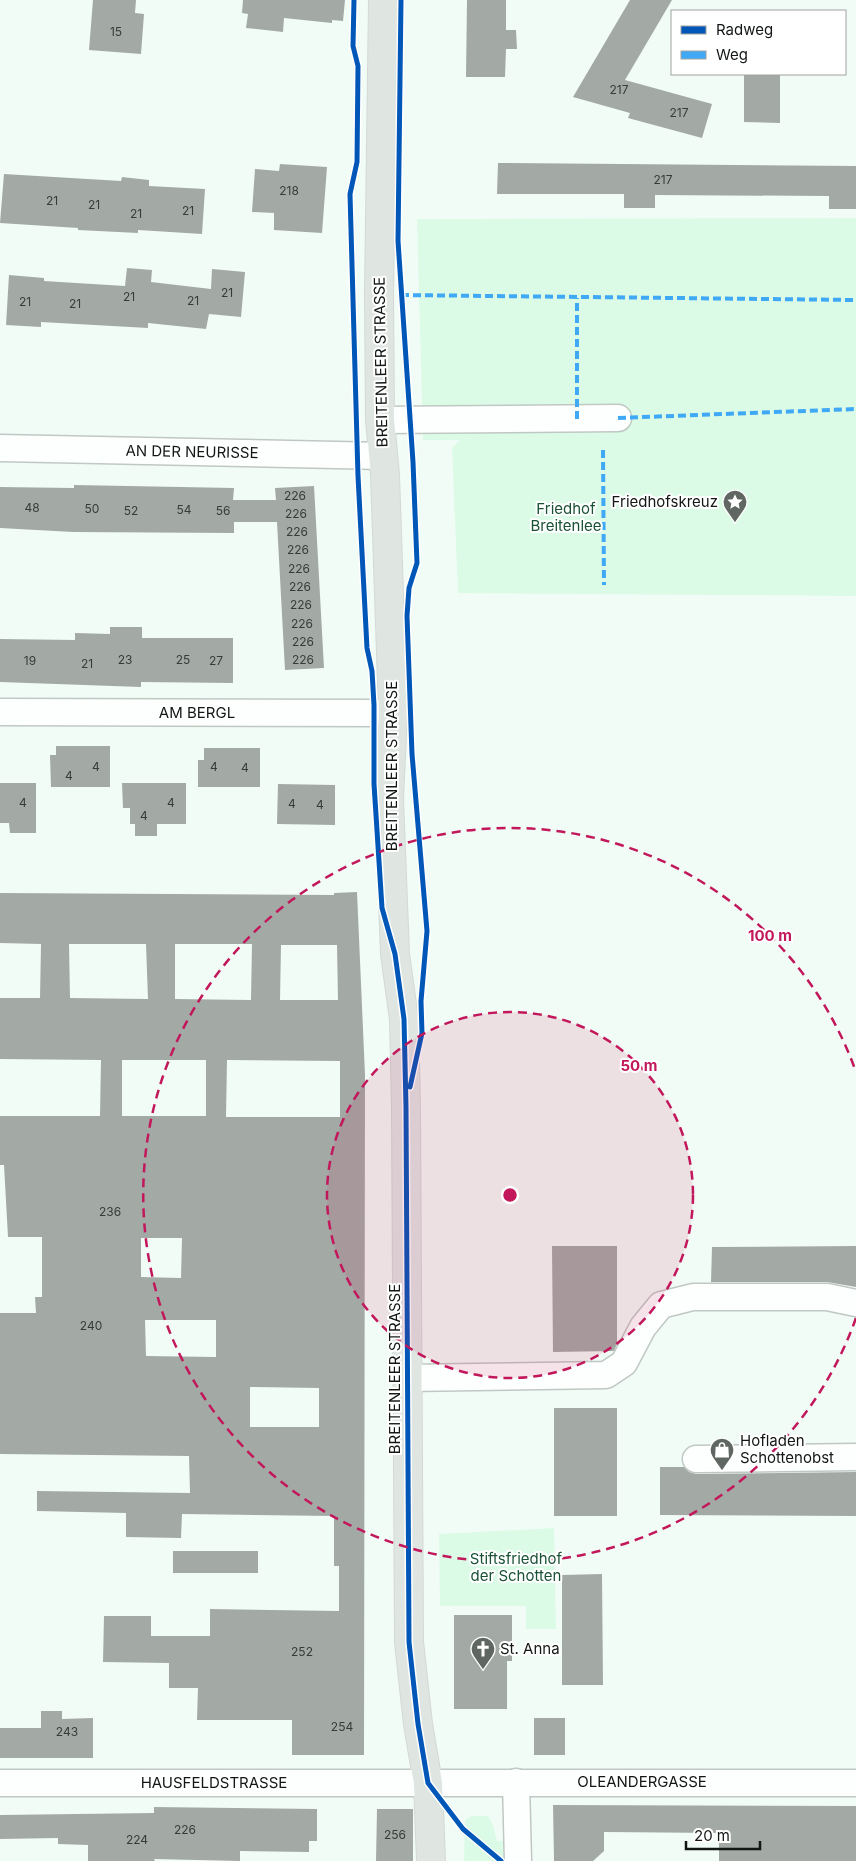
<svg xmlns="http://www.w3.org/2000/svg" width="856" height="1861" font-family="Inter,sans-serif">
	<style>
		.green { fill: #dbfbe7 }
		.building { fill: #a3aaa6; fill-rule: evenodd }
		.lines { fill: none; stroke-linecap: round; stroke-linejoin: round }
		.minor-casing { stroke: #c0c8c3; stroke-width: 29 }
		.major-casing { stroke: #d4d9d6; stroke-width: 30 }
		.minor { stroke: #fdfffe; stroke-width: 26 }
		.major { stroke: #dfe6e2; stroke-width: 28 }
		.quiet { stroke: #3fa9f5; stroke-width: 4; stroke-dasharray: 8 4; stroke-linecap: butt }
		.cycleway-casing { stroke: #fff; stroke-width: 8 }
		.cycleway { stroke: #0057b8; stroke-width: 5 }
		.ring { fill: none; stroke: #c2185b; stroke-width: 2.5; stroke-dasharray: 9 6 }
		.labels { text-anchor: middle; stroke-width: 4; stroke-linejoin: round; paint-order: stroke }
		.number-label { font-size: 12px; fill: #363c38 }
		.street-label { font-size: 15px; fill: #121714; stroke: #fff }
		.poi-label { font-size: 15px; fill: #121714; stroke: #fff; text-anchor: start }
		.park-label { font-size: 15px; fill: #1a5236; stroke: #fff }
		.centre { fill: #c2185b; stroke: #fff; stroke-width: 2.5 }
		.ring-label { font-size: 15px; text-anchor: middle; font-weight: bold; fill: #c2185b; stroke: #fff; stroke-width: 4; stroke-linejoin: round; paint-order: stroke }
	</style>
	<rect width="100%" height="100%" fill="#f2fcf6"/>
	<g class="green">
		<path d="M 856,218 L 856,596 L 458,593 L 452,448 L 460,440 L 423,440 L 417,219 Z"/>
		<path d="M 554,1528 L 556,1629 L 526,1629 L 526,1606 L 440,1606 L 439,1534 Z"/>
		<path d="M 472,1816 L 488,1816 L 493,1825 L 497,1841 L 504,1841 L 504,1861 L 464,1861 L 465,1820 Z"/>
	</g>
	<g class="building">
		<path d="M 93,0 L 136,0 L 135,13 L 144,14 L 141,54 L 89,50 Z"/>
		<path d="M 243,0 L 345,0 L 343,21 L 332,20 L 332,23 L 284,18 L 283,32 L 246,28 L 248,14 L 242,13 Z"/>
		<path d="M 467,0 L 506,0 L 506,30 L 516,30 L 517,49 L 506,49 L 505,77 L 466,77 Z"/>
		<path d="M 630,0 L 672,0 L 625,80 L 712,104 L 702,138 L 628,118 L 630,113 L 573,97 Z"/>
		<path d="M 744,74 L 780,74 L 780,123 L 744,122 Z"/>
		<path d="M 498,163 L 856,166 L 856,209 L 829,209 L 829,196 L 655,195 L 655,208 L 624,208 L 624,194 L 497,194 Z"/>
		<path d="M 280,164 L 327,167 L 322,233 L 274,230 L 274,213 L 252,212 L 255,169 L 279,171 Z"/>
		<path d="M 4,174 L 121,181 L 122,177 L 149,180 L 149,186 L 205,189 L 202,234 L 138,230 L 138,233 L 78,230 L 78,228 L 0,223 Z"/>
		<path d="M 127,268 L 152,270 L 151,282 L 211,289 L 212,269 L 245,272 L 241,317 L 209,314 L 206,329 L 148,323 L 148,328 L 41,322 L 41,327 L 6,325 L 9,275 L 44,278 L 44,281 L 125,286 Z"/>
		<path d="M 74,485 L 234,488 L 233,500 L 276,500 L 275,488 L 314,486 L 324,668 L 285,670 L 277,522 L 234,522 L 234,533 L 73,532 L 0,528 L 0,487 L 74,488 Z"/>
		<path d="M 110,627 L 142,627 L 142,638 L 233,638 L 233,683 L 141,682 L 141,687 L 0,682 L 0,639 L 75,640 L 75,633 L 110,634 Z"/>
		<path d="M 56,746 L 110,746 L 110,787 L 51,787 L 50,755 L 56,755 Z"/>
		<path d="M 204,748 L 260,748 L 260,787 L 198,787 L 198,760 L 204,760 Z"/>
		<path d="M 0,783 L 36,783 L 36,833 L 10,833 L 9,823 L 0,823 Z"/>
		<path d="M 122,783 L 186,783 L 186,824 L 157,824 L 157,836 L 135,836 L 135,824 L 130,824 L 130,808 L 123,808 Z"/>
		<path d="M 278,784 L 335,785 L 335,825 L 277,824 Z"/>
		<path d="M 357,892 L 365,1075 L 364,1755 L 292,1755 L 292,1720 L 197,1720 L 198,1688 L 169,1688 L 169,1663 L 103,1662 L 104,1616 L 151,1616 L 151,1636 L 210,1636 L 210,1609 L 339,1611 L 339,1566 L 334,1566 L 334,1516 L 182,1514 L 181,1538 L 126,1537 L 126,1513 L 37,1511 L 37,1491 L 190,1493 L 189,1456 L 0,1454 L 0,1313 L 36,1313 L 35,1297 L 42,1297 L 42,1237 L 8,1237 L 4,1165 L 0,1165 L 0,1116 L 100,1116 L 101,1060 L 0,1059 L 0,998 L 40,998 L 41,944 L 0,943 L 0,893 L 334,895 L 334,893 ZM 69,944 L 146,944 L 148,999 L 70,998 ZM 175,944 L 252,944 L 251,1000 L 175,999 ZM 281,945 L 337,945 L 338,1000 L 280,1000 ZM 122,1060 L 206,1060 L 206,1116 L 122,1116 ZM 227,1060 L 340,1061 L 340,1117 L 226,1117 ZM 141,1238 L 182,1238 L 181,1278 L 141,1277 ZM 145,1320 L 216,1320 L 216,1357 L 146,1356 ZM 250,1387 L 319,1388 L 319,1427 L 250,1427 Z"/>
		<path d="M 552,1246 L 617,1246 L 617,1344 L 614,1351 L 553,1352 Z"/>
		<path d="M 856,1246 L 856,1287 L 827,1282 L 711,1282 L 712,1247 Z"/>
		<rect x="554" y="1408" width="63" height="108"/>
		<path d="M 660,1467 L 684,1467 L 689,1472 L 696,1474 L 856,1472 L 856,1516 L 660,1515 Z"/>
		<rect x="173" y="1551" width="85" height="22"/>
		<path d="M 602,1574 L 603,1685 L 562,1685 L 562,1575 Z"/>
		<path d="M 454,1615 L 512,1615 L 512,1661 L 507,1661 L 507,1709 L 454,1709 Z"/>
		<path d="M 41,1711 L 62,1711 L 62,1719 L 93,1718 L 93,1758 L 0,1758 L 0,1728 L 41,1728 Z"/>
		<rect x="534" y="1718" width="31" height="37"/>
		<path d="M 553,1805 L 856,1806 L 856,1861 L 719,1861 L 719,1833 L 604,1832 L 604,1851 L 593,1861 L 554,1861 Z"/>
		<path d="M 154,1807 L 317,1809 L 317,1841 L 309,1841 L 309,1852 L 240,1851 L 240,1861 L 154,1859 L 155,1861 L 88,1861 L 88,1845 L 58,1844 L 58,1838 L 0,1839 L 0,1815 L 154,1813 Z"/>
		<path d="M 377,1809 L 413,1809 L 413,1861 L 376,1861 Z"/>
	</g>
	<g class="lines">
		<defs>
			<g id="minor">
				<path d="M 380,420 L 618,418"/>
				<path d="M 0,448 L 383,456"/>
				<path d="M 0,712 L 393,713"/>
				<path d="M 407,1378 L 606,1375 L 624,1363 L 643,1327 L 661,1305 L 693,1297 L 827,1297 L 856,1303"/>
				<path d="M 696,1459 L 856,1457"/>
				<path d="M 516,1782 L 518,1861"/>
				<path d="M 0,1783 L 856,1783"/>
			</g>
			<path id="major" d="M 383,0 L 379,294 L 380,420 L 385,475 L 393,713 L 389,799 L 395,954 L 404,1019 L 406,1107 L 409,1642 L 418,1724 L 428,1783 L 431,1861"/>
		</defs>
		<use href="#minor" class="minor-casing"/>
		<use href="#major" class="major-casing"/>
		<use href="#minor" class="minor"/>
		<use href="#major" class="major"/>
		<g class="quiet">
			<path d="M 401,295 L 856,300"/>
			<path d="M 618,418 L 856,409"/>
			<path d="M 577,419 L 577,298"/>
			<path d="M 603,450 L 604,585"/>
		</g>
		<defs>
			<g id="cycleway">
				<path d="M 354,0 L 353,46 L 358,66 L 357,162 L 350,194 L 358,476 L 367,648 L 372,671 L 374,705 L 374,784 L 382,908 L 395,954 L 404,1019 L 406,1107 L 409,1642 L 418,1724 L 428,1783 L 463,1829 L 501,1861"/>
				<path d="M 401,0 L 398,241 L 413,462 L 417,563 L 409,588 L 407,616 L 412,754 L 427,931 L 421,1001 L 422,1033 L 410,1087"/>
			</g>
		</defs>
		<use href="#cycleway" class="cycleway-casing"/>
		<use href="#cycleway" class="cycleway"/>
	</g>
	<circle cx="510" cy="1195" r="183" fill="#c2185b" fill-opacity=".12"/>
	<g class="ring">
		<circle cx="510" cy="1195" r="183"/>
		<path d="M856 1318A367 367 0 1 1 856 1072"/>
	</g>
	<defs>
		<symbol id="sight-pin" viewBox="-11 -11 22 30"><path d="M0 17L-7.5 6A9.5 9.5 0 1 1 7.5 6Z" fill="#606763" stroke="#fff"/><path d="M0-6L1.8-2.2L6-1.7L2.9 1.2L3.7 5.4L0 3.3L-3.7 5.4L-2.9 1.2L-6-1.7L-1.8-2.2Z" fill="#fff"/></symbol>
		<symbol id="shop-pin" viewBox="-11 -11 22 30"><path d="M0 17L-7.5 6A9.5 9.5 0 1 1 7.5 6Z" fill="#606763" stroke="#fff"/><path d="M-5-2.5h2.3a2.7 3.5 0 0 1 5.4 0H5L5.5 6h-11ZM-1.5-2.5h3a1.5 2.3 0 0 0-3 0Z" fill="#fff"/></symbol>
		<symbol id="church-pin" viewBox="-11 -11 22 30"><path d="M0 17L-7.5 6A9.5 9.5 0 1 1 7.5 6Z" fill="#606763" stroke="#fff"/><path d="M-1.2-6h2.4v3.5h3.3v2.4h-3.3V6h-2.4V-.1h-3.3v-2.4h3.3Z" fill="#fff"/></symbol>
	</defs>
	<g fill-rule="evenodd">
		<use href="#sight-pin" x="721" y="488" width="28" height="38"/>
		<use href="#shop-pin" x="708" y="1436" width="28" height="38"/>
		<use href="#church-pin" x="469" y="1635" width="28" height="38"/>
	</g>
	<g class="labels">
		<g class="number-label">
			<text x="116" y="36">15</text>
			<text x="619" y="94">217</text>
			<text x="679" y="117">217</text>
			<text x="663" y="184">217</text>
			<text x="289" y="195">218</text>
			<text x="52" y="205">21</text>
			<text x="94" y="209">21</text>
			<text x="188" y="215">21</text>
			<text x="136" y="218">21</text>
			<text x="227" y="297">21</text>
			<text x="129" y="301">21</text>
			<text x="193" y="305">21</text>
			<text x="25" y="306">21</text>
			<text x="75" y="308">21</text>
			<text x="295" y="500">226</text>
			<text x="32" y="512">48</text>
			<text x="92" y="513">50</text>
			<text x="184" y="514">54</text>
			<text x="131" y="515">52</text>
			<text x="223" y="515">56</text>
			<text x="296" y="518">226</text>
			<text x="297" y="536">226</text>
			<text x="298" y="554">226</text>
			<text x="299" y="573">226</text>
			<text x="300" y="591">226</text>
			<text x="301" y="609">226</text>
			<text x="302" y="628">226</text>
			<text x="303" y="646">226</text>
			<text x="125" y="664">23</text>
			<text x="183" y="664">25</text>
			<text x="303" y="664">226</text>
			<text x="30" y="665">19</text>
			<text x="216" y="665">27</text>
			<text x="87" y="668">21</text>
			<text x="96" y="771">4</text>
			<text x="214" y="771">4</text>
			<text x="245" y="772">4</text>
			<text x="69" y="780">4</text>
			<text x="23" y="807">4</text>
			<text x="171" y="807">4</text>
			<text x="292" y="808">4</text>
			<text x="320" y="809">4</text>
			<text x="144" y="820">4</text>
			<text x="110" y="1216">236</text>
			<text x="91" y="1330">240</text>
			<text x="302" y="1656">252</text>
			<text x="342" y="1731">254</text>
			<text x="67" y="1736">243</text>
			<text x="185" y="1834">226</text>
			<text x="395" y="1839">256</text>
			<text x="137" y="1844">224</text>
		</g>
		<g class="street-label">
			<text transform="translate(381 362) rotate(-91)" y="5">BREITENLEER STRASSE</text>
			<text transform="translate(192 452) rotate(1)" y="5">AN DER NEURISSE</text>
			<text x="197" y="718">AM BERGL</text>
			<text transform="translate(392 766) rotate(-90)" y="5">BREITENLEER STRASSE</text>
			<text transform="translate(395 1369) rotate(-90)" y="5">BREITENLEER STRASSE</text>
			<text x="642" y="1787">OLEANDERGASSE</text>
			<text x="214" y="1788">HAUSFELDSTRASSE</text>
		</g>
		<g class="poi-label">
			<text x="718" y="507" text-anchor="end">Friedhofskreuz</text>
			<text x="740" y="1446">Hofladen<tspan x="740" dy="17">Schottenobst</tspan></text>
			<text x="500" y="1654">St. Anna</text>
		</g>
		<g class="park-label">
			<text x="566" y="514">Friedhof<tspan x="566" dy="17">Breitenlee</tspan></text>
			<text x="516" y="1564">Stiftsfriedhof<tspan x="516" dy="17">der Schotten</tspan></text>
		</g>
	</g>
	<circle cx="510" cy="1195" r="8" class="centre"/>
	<g class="ring-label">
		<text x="770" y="941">100 m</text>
		<text x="639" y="1071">50 m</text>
	</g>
	<rect x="671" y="10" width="175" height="65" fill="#ffffff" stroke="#a0a2a1"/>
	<rect x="681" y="26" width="25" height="8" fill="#0057b8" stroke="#a0a2a1"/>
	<text x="716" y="35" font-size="15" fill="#121714">Radweg</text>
	<rect x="681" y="51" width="25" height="8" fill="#3fa9f5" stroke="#a0a2a1"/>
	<text x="716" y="60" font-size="15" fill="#121714">Weg</text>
	<path d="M686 1841v8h74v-8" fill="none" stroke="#121714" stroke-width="2.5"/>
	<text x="694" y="1841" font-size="15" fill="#121714" stroke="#ffffff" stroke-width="4" paint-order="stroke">20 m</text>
</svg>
